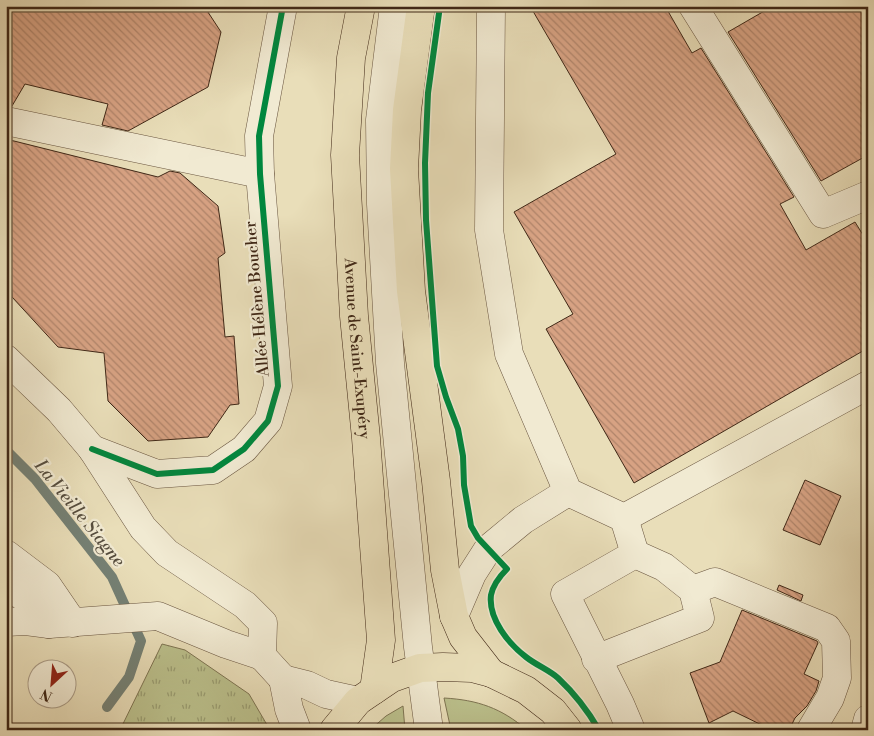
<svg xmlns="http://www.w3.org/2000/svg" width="874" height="736" font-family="'Libre Bodoni',serif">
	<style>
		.grass { fill: url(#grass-tufts); stroke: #7e7452 }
		.green { fill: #bbc08c; stroke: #7e7452 }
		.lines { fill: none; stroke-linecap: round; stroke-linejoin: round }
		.stream { stroke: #758175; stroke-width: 10 }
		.building { fill: url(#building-back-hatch); stroke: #402817 }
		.minor-casing { stroke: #6a5640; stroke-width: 29 }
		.major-casing { stroke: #402817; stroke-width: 29 }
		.minor { stroke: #f1ead2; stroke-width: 28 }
		.major { stroke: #e9deb9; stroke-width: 28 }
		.cycleway-casing { stroke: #f1ead2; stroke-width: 9 }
		.cycleway { stroke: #00873e; stroke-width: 6 }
		.labels { text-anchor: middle; stroke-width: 4.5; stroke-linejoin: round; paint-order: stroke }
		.street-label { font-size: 16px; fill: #402817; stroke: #f1ead2 }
		.water-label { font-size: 18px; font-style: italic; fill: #564d3e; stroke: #f1ead2 }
	</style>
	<defs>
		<pattern id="grass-tufts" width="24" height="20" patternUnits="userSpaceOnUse" patternTransform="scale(1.25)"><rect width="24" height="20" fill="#bbc08c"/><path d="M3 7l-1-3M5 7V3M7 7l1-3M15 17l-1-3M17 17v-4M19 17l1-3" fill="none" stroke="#999c71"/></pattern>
		<pattern id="building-back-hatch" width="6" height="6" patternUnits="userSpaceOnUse" patternTransform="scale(1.25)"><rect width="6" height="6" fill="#d7a283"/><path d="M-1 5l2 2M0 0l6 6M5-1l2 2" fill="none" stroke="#b0846a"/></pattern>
	</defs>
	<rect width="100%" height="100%" fill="#e9deb9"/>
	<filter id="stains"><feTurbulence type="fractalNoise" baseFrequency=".004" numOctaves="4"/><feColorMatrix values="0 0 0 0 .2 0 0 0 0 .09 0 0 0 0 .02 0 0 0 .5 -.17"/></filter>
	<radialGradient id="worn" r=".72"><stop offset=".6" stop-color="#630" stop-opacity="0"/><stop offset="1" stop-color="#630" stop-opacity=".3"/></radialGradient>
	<path class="grass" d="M 162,644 L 185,650 L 249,694 L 270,730 L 120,730 Z"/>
	<g class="green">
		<path d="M 444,698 C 478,700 501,708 527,730 L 451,730 Z"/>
		<path d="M 403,706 L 405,730 L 370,730 L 386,716 Z"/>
	</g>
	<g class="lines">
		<path class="stream" d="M 6,450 L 35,479 L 112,577 L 141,641 L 129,677 L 107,707"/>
	</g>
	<g class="building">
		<path d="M 6,6 L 204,6 L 221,32 L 208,87 L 128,131 L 102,125 L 108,104 L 25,84 L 12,106 L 6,106 Z"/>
		<path d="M 530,6 L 665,6 L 692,53 L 701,48 L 794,197 L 780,204 L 806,250 L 855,222 L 868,243 L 868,348 L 634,483 L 546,329 L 573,314 L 514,212 L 616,154 Z"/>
		<path d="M 773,6 L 868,6 L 868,155 L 821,181 L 728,32 Z"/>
		<path d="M 6,139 L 158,177 L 170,171 L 180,173 L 218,206 L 225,253 L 218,258 L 225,337 L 234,336 L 239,404 L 230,405 L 208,437 L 148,441 L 108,401 L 104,353 L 58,347 L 12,297 L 10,255 L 6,254 Z"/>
		<path d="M 805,480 L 841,496 L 820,545 L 783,530 Z"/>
		<path d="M 779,585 L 803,595 L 801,601 L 777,590 Z"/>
		<path d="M 742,610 L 817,641 L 818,643 L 804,674 L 819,681 L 816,691 L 807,706 L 795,718 L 789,730 L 772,730 L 733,711 L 709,723 L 690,673 L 720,662 Z"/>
	</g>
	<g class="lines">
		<defs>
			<g id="minor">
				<path d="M 394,6 L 380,120 L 381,204 L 390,363 L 418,647 L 429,730"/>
				<path d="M 491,6 L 489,230 L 509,354 L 568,492 L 624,518 L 868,385"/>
				<path d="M 693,6 L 823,214 L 868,195"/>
				<path d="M 6,121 L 260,174"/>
				<path d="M 6,359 L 59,410 L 92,449 L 143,528 L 167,553 L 245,605 L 263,623 L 262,656 L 283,679"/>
				<path d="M 92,449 L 157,474 L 213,470 L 244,449 L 268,421 L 278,386 L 260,174 L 259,136 L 283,6"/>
				<path d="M 624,518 L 635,554 L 565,594 L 620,704 L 631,730"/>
				<path d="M 6,554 L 47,585 L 73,623"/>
				<path d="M 6,585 L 31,602 L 49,624"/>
				<path d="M 693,590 L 715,582 L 827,628 L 836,641 L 837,678 L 830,698 L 811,730"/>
				<path d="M 454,616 L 472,574 L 488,549 L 523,520 L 568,492"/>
				<path d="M 6,622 L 26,621 L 49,624 L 158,616 L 226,644 L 262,656"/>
				<path d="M 596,659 L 700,618 L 693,590 L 664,567 L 635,554"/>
				<path d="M 283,679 L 307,685 L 326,694 L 358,701"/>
				<path d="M 283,679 L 289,709 L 297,730"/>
				<path d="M 865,730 L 868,719"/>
			</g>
			<g id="major">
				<path id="s1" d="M 361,6 L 351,58 L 345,155 L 354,316 L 366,438 L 381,640 L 374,690"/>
				<path d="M 421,6 L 407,110 L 404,169 L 411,291 L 436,481 L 445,570 L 454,616 L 463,637 L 491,673"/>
				<path d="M 334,730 L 358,701 L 392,678 L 420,668 L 443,667 L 472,668 L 491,673 L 526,690 L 553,711 L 568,730"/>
			</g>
		</defs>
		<use href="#minor" class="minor-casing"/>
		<use href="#major" class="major-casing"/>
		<use href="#minor" class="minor"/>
		<use href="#major" class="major"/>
		<defs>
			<g id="cycleway">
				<path d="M 440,6 L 428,93 L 425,163 L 426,220 L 437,366 L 446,397 L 458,429 L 463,456 L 464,485 L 471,526 L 478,538 L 507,569 C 500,576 493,585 491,595 C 488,619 509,644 526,657 C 536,665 549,670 558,678 C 574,693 588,711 599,730"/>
				<path d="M 92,449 L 157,474 L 213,470 L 244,449 L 268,421 L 278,386 L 260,174 L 259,136 L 283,6"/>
			</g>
		</defs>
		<use href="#cycleway" class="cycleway-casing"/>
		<use href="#cycleway" class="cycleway"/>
	</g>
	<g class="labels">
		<g class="street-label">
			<text transform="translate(256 299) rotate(-95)" y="6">Allée Hélène Boucher</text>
			<text dy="6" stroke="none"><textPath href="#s1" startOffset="344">Avenue de Saint-Exupéry</textPath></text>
		</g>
		<g class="water-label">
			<text transform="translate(80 513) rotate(51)" y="6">La Vieille Siagne</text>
		</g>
	</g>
	<rect width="874" height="736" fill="none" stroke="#e9deb9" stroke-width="25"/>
	<rect x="8" y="8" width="859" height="721" fill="none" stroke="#402817" stroke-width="2.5"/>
	<rect x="12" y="12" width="849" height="711" fill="none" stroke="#402817"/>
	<g transform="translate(52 684) rotate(206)"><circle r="24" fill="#f1ead2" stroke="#aa9c87"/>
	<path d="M0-4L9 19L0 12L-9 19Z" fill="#8f2418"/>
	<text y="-8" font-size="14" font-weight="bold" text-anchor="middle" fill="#402817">N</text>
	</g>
	<rect width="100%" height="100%" filter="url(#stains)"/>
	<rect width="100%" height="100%" fill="url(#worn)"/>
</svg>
